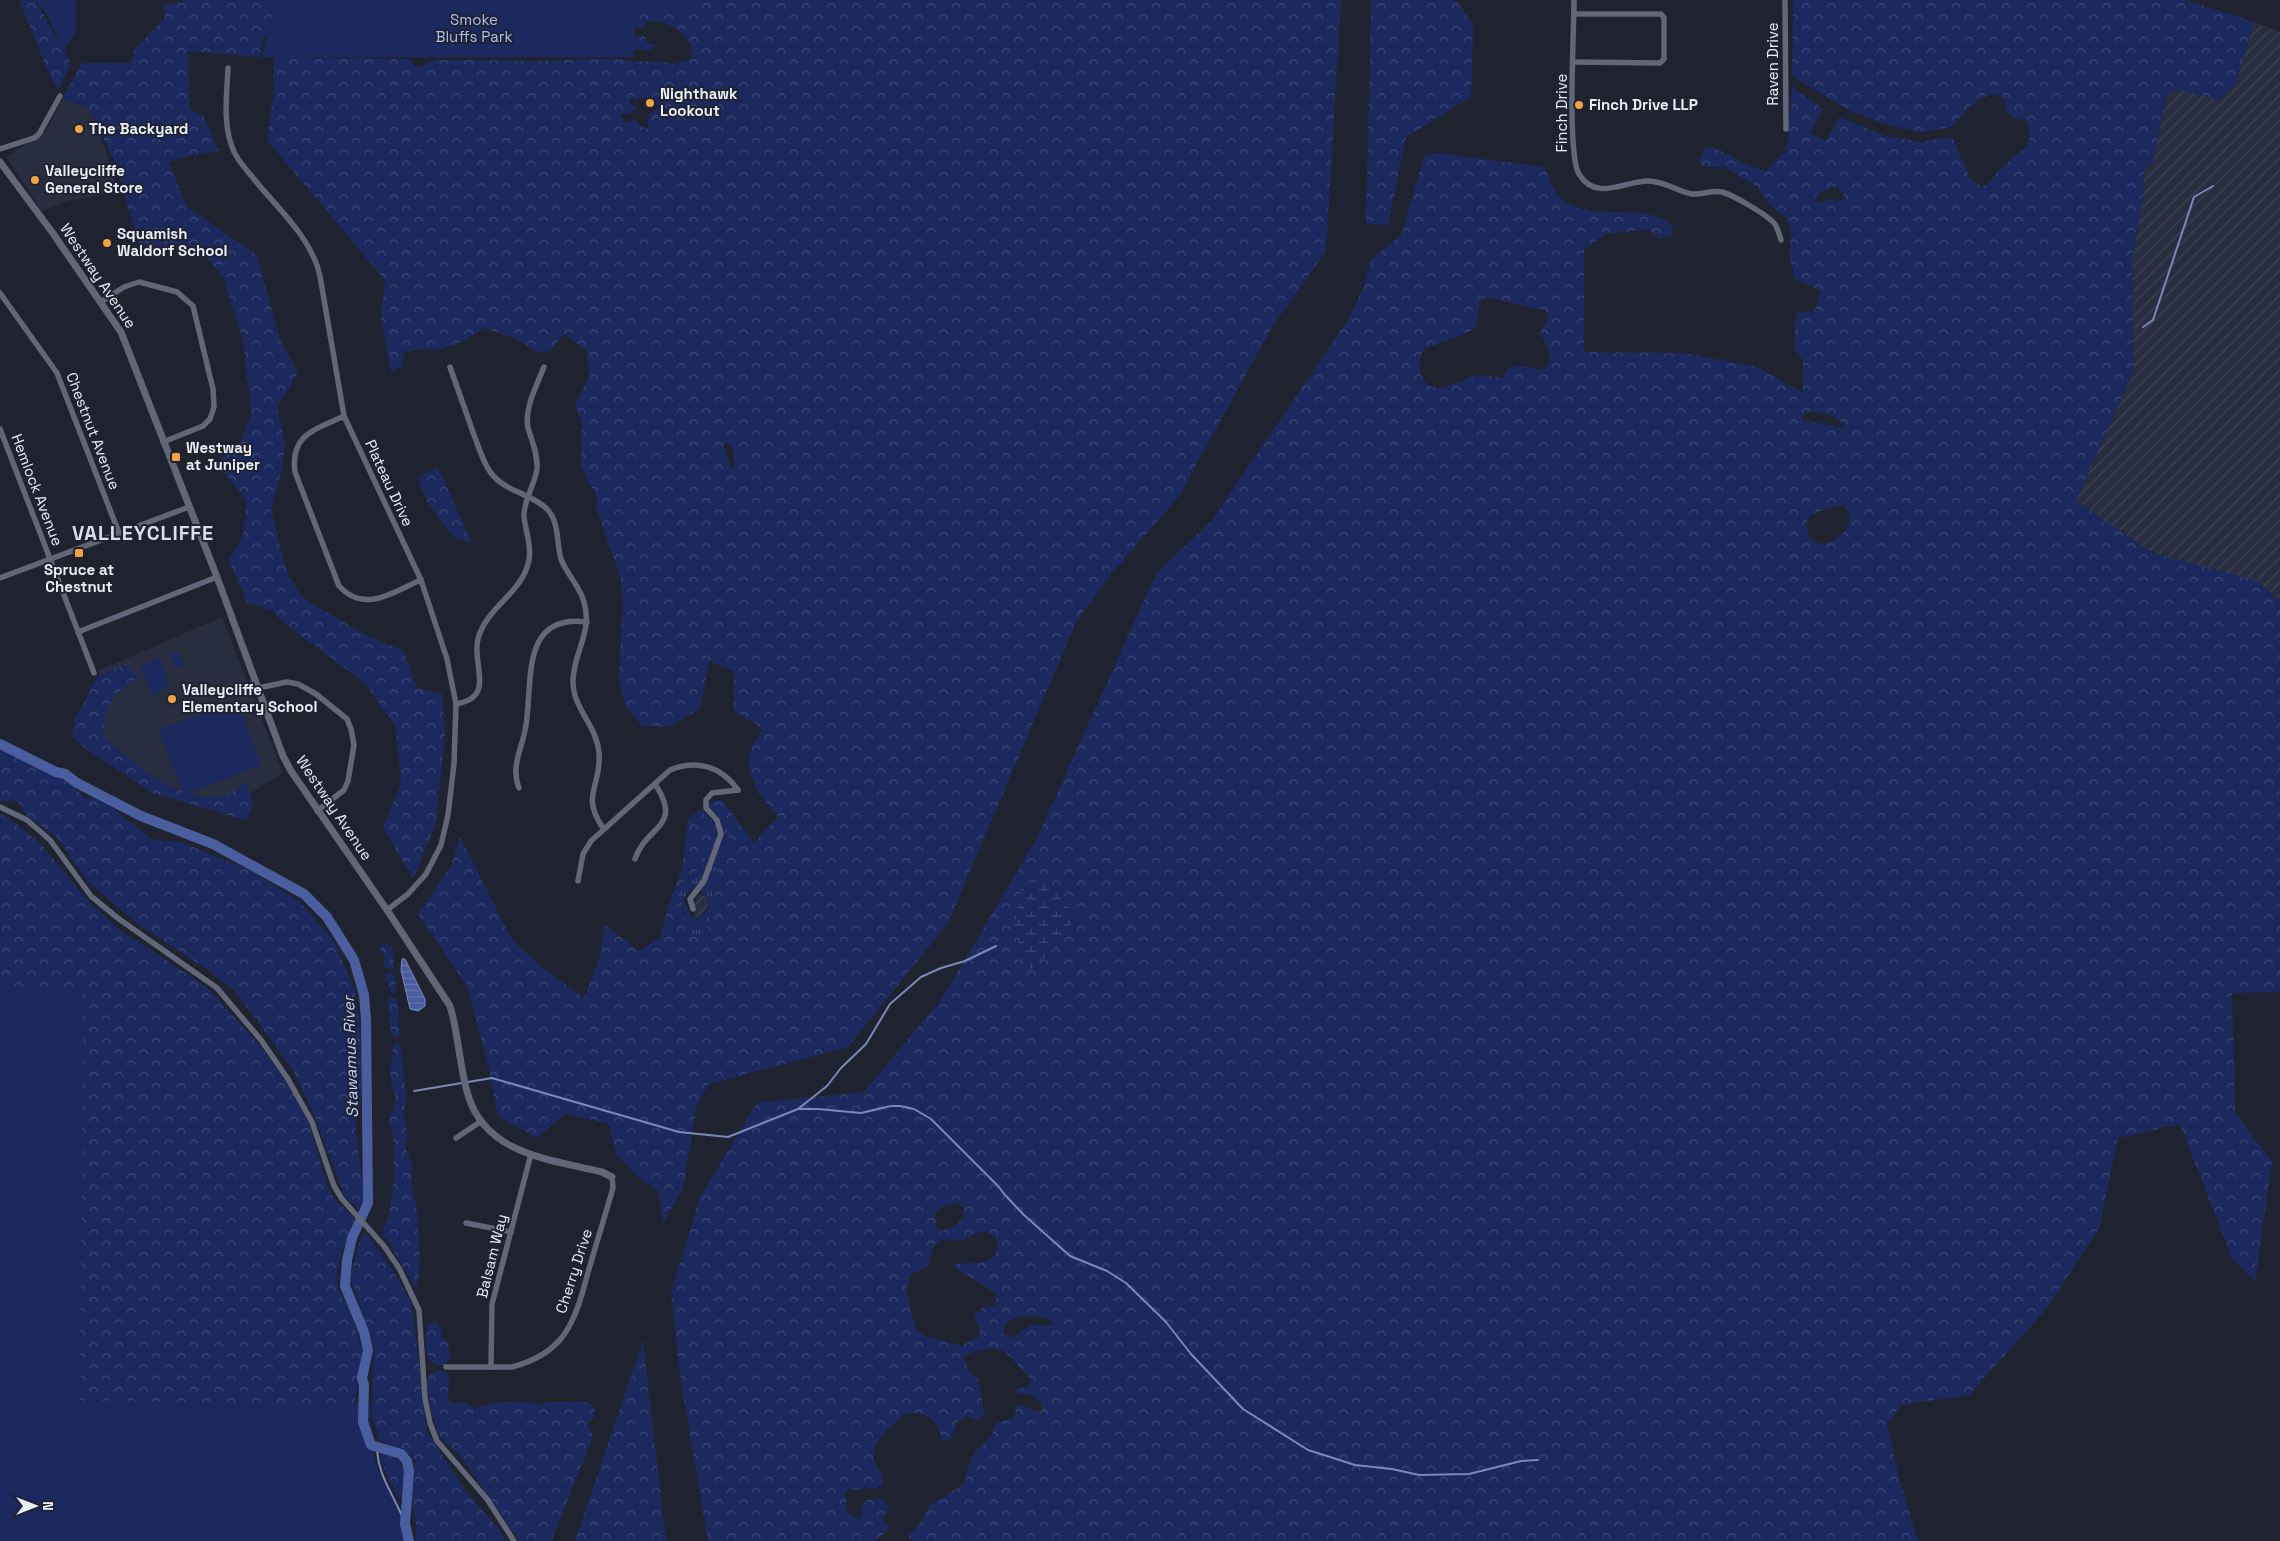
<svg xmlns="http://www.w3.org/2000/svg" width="2280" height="1541" font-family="'Space Grotesk',sans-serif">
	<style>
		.built { fill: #282e40 }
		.industrial { fill: url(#industrial-furrows) }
		.grass { fill: url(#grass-tufts) }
		.forest { fill: url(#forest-crowns); fill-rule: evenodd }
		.wetland { fill: url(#wetland-marsh) }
		.park { fill: #1c295e }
		.water { fill: url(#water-rules); stroke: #7a89b9 }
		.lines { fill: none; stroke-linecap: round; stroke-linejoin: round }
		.stream { stroke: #7a89b9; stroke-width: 2 }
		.river { stroke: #4a5e9f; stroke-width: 10 }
		.minor { stroke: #626777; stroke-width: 5.5 }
		.tertiary { stroke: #626777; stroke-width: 7 }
		.poi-dot { fill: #f3a442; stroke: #1f2330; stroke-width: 2 }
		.labels { text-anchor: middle; stroke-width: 4; stroke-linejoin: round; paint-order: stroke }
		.park-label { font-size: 15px; fill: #acbff7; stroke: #1f2330 }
		.street-label { font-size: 15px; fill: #eaeef6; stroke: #1f2330 }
		.poi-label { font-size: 15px; font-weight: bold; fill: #eaeef6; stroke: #1f2330; text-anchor: start }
		.water-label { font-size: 16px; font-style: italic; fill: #c5d2f8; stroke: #1f2330 }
		.district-label { font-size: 20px; font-weight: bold; letter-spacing: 1px; fill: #d8dff0; stroke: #1f2330 }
	</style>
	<defs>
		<pattern id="industrial-furrows" width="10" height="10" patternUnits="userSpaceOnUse" patternTransform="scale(1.25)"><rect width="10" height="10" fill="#282e40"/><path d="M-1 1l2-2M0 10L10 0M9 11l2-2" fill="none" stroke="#3d4253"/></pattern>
		<pattern id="grass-tufts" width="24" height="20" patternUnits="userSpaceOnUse" patternTransform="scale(1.25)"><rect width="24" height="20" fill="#1c295e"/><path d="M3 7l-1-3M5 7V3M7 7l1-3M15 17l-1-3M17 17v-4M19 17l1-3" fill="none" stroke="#3d4876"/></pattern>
		<pattern id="forest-crowns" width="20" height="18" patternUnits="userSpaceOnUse" patternTransform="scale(1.25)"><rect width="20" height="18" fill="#1c295e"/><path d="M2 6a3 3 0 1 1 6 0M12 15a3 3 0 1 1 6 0" fill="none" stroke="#3d4876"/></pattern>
		<pattern id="wetland-marsh" width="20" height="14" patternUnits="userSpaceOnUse" patternTransform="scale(1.25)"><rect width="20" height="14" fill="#1c295e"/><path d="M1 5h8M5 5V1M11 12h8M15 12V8" fill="none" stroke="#3d4876"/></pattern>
		<pattern id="water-rules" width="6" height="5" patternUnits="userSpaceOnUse" patternTransform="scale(1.25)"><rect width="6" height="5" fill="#4a5e9f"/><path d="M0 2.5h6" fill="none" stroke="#6475ad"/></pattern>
	</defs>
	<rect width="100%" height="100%" fill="#1f2330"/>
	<g class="built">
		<path d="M 63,98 L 90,110 L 105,148 L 117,192 L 67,201 L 42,211 L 6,157 L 46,131 Z"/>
		<path d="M 222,617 L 283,773 L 243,797 L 226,816 L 120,762 L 80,729 L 100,670 Z"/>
	</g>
	<g class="industrial">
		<path d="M 2254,22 L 2280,32 L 2280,601 L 2257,581 L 2153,553 L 2076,501 L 2134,369 L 2132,261 L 2144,191 L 2143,172 L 2153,161 L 2166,97 L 2174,89 L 2236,83 Z"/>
		<path d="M 699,895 L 706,896 L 709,903 L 702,917 L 695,917 L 694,902 Z"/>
	</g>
	<path class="grass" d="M 713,801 L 729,830 L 729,841 L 711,887 L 714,901 L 707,929 L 700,936 L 688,937 L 686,933 L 683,907 L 677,894 L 682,883 L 693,878 L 711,849 L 709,819 L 700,810 L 702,809 L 718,828 L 719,836 L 699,885 L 687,893 L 684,901 L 691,917 L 702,917 L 706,912 L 709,900 L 700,889 L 724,834 L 720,819 L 708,805 Z"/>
	<g class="forest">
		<path d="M 19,0 L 35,0 L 71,63 L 58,90 L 50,76 Z"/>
		<path d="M 187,0 L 1341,0 L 1326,251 L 1272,327 L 1179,496 L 1113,572 L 1077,620 L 948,923 L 848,1047 L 709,1084 L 697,1104 L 683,1188 L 663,1223 L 659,1191 L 639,1178 L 617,1156 L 608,1123 L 565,1114 L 537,1138 L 498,1116 L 488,1065 L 467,986 L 418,914 L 451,866 L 460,837 L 512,940 L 543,968 L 584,998 L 599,959 L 605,925 L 639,951 L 660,938 L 668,907 L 682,869 L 688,819 L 700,810 L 715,827 L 716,834 L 711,849 L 693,878 L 682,883 L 677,894 L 681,899 L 686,933 L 688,937 L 699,936 L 707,929 L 714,901 L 711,887 L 729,841 L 729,830 L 713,801 L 722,800 L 754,843 L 778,817 C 764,801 745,778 750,754 C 751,746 758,738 762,730 L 759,726 L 734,711 L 734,671 L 709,661 L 700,709 L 668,727 L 642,726 L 625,705 L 619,677 L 623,603 L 621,579 L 596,507 L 597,498 L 581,465 L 582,423 L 575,405 L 589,376 L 587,351 L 564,334 L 550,351 L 538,352 L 513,338 L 485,328 L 462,342 L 438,350 L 425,348 L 404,352 L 402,366 L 391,372 L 381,317 L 385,280 L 267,140 L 273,97 L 274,57 L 409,59 L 416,67 L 420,67 L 436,60 L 469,60 L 536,61 L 608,59 L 627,60 L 632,62 L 655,61 L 674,64 L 689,60 L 692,55 C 694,34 663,16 644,23 L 645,26 L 642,29 L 630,26 L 628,40 L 643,35 L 649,44 L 657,45 L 650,50 L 280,32 L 266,34 L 262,40 L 260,57 L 188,51 L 190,109 L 204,117 L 219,150 C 201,156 186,153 169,163 L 187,207 L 257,255 L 279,337 L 298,373 L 277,406 L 285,444 L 281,473 L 271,509 L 280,547 L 290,579 L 303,598 L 369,637 L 403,650 L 417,688 L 442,694 L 445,733 L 436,823 L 413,879 L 383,827 L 401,784 L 396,728 L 366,684 L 280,620 L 274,611 L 247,603 L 229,560 L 243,536 L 247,501 L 220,467 L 221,458 L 241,442 L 251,414 L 244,343 L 223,277 L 204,254 L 139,244 L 115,163 L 90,110 L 63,98 L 82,63 L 131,63 L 135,49 L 165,18 L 164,5 ZM 632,98 L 650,99 L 657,105 L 658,108 C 650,113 646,116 649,127 L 647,129 L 642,127 L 635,119 L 626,123 L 620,117 L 621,114 C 628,113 633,114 637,106 L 630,104 L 629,101 ZM 725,442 C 735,447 736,456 733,467 L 730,467 L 724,447 Z"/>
		<path d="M 1371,0 L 1455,0 L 1473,23 L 1471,97 L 1406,137 L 1388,225 L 1366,224 Z"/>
		<path d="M 1793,0 L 2186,0 L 2254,22 L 2236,83 L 2220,100 L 2174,89 L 2166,97 L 2153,161 L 2143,173 L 2144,191 L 2132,261 L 2134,369 L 2076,501 L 2153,553 L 2257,581 L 2280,601 L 2280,992 L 2232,993 L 2235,1112 L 2272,1162 L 2255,1282 L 2232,1258 L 2180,1124 L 2118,1138 L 2099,1229 L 2047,1308 L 1969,1395 L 1901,1405 L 1887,1425 L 1900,1481 L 1918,1541 L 912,1541 L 908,1537 L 923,1519 L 929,1506 L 965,1483 L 968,1467 L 976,1451 L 991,1437 L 996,1423 L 1012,1419 L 1016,1414 L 1015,1407 L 1018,1404 L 1038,1412 L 1042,1411 L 1041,1404 L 1033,1395 L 1016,1393 L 1017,1389 L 1028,1386 L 1031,1381 C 1030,1377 1008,1355 1005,1352 C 996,1346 971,1350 964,1358 L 969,1372 L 978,1379 L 984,1411 L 983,1417 L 976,1420 L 967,1416 L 958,1422 L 950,1441 L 942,1440 C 937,1417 926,1411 903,1414 C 893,1427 866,1443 875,1464 C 879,1472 885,1473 882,1485 L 877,1488 L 848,1490 L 845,1495 L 848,1513 L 858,1519 L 861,1517 L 862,1507 L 867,1500 L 882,1498 L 889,1508 L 882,1520 L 889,1526 L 889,1529 L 875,1541 L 708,1541 L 680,1375 L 671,1293 L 700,1197 L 757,1103 L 864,1092 L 941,1000 L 1037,838 L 1156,574 L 1213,519 L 1349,318 L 1364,286 L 1371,260 L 1402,234 L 1424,156 L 1436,153 L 1544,167 C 1548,174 1550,184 1555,191 C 1581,229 1641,197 1672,226 L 1673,235 L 1658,239 L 1649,229 L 1606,234 L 1584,250 L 1584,352 L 1684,353 L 1757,367 L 1803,393 L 1803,360 L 1794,348 L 1796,313 L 1815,311 L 1820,290 L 1795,279 L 1790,260 L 1791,231 L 1786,218 L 1769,204 L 1758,187 L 1725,167 L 1704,167 L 1699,161 L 1706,146 C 1728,151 1744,167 1766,171 L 1785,151 L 1788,143 L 1792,87 L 1823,109 L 1810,133 L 1826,141 L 1839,117 L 1886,136 L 1919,142 L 1952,137 L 1971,180 L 1982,186 L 1988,184 C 1995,175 2003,165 2013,158 C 2027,147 2035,142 2027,121 L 2011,117 L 2006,109 L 2005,99 C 1987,83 1962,115 1952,127 L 1921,132 L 1884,124 L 1849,110 L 1792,76 ZM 1837,187 L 1844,194 L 1843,199 L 1839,201 L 1827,199 L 1822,203 L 1815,201 L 1816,196 L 1823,190 ZM 1485,298 L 1491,298 L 1546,311 L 1549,317 L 1540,333 C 1546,345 1557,359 1544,370 C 1529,370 1526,363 1509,368 L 1503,378 C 1495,377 1484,375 1476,376 C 1458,379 1433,402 1421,375 C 1418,367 1420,356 1424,349 L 1473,330 L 1476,327 L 1480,302 ZM 1810,411 C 1822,413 1841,414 1844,428 L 1802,420 L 1801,417 ZM 1843,505 C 1862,520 1833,556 1810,539 C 1809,534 1806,527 1807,522 C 1808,511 1835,507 1843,505 ZM 957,1203 L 963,1207 L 964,1216 L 956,1225 L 941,1231 L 936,1227 L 935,1212 L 943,1206 ZM 979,1232 L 989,1232 L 996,1238 L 998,1246 L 994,1257 L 984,1262 L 957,1264 L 953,1266 L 995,1293 L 997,1303 L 994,1306 L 984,1307 L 974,1316 L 980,1331 L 979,1337 L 961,1346 L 923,1335 L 915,1327 L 906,1289 L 912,1274 L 928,1266 L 934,1245 L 941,1240 L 964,1240 ZM 1023,1316 C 1034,1316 1049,1315 1054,1325 L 1030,1325 L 1014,1337 L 1006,1336 L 1002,1333 C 1006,1322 1013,1317 1023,1316 Z"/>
		<path d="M 438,467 L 472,543 L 453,537 L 428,503 L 417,477 Z"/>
		<path d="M 125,665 L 139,677 C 110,697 106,703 103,737 C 134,761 180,807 224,795 C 232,793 240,786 247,782 L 253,804 L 246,820 L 155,794 L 83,747 L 72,736 L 75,719 L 97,677 Z"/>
		<path d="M 0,750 L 9,752 L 65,778 L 84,798 L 102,800 L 153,840 L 178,841 L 250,870 L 301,903 L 333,940 L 355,990 L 360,1027 L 362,1095 L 355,1125 L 365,1201 L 359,1209 L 345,1197 L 314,1115 L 293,1070 L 235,991 L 208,970 L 139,925 L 87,881 L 56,836 L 27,816 L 18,802 L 12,800 L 6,802 L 0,801 Z"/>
		<path d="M 0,814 L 6,816 L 41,844 L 87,900 L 120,930 L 207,987 L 261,1047 L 287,1082 L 308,1121 L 326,1182 L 334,1199 L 354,1218 L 340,1256 L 336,1274 L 339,1291 L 350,1311 L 363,1352 L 354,1405 L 0,1541 Z"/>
		<path d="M 387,944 L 392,948 C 393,955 394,961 394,968 L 390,970 L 383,965 L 385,956 L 380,950 L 381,946 Z"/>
		<path d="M 391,972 L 395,978 L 396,991 L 392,994 L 385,975 Z"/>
		<path d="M 390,997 L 397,999 L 400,1035 L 395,1038 C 386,1027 394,1016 387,1003 Z"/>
		<path d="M 394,1043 L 400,1044 L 407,1101 L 403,1111 L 408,1136 L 405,1147 L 413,1167 C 408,1180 414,1191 416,1205 C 418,1222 423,1272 416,1286 L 413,1285 L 389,1242 L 383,1236 L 383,1229 L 389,1216 L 394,1177 L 393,1134 L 389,1120 L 396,1098 C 387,1079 391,1063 394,1043 Z"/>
		<path d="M 366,1233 L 390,1266 L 412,1303 L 427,1432 L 468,1494 L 499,1529 L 505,1541 L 416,1541 L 416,1524 L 412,1501 L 415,1459 C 401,1446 392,1448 378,1438 L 372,1411 L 374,1347 L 351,1280 L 353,1265 L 361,1237 Z"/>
		<path d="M 437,1322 L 442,1332 L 442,1337 L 448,1342 L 450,1358 L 445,1365 L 436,1365 C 423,1356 424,1337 429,1323 Z"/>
		<path d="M 643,1341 L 666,1541 L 575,1541 Z"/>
		<path d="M 442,1370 L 448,1374 C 450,1381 448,1390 448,1399 L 453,1403 L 465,1403 L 475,1409 C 491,1401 512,1401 530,1403 C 534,1403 537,1405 541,1406 L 545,1402 L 588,1402 L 594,1407 L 595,1416 L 588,1424 L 593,1437 L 551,1541 L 519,1541 L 463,1459 L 440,1437 L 432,1415 L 427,1382 L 430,1374 Z"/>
		<path d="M 382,1454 C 411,1459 404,1476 401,1499 L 398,1498 L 379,1457 Z"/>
	</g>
	<path class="wetland" d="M 1037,877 L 1060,890 L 1074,918 L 1062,943 L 1031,969 L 1014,931 L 1022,887 Z"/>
	<g class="park">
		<path d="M 36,0 L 76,0 L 76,31 L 64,51 L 49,18 Z"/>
		<path d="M 277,0 L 687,0 L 687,9 L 634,9 L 634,57 L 261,57 Z"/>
		<path d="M 178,652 L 184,665 L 176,669 L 170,655 Z"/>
		<path d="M 160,657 L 168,683 L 167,687 L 160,690 L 157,695 L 153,697 L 140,668 L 151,660 Z"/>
		<path d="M 237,700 L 261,765 L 184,795 L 159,730 Z"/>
		<path d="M 0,991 L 83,991 L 80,1401 L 371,1404 C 367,1435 373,1466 390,1493 C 399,1508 412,1522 413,1541 L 0,1541 Z"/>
	</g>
	<path class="water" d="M 402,959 L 405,959 L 425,999 L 425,1006 L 418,1011 L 410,1009 L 401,970 Z"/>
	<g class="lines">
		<g class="stream">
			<path d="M 2143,327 L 2153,320 L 2194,197 L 2213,186"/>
			<path d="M 414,1091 L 492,1078 L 679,1132 L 728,1137 L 798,1109 L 818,1109 L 861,1113 L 891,1106 L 900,1106 L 914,1109 L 931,1119 L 999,1187 L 1004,1194 L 1024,1215 L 1070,1256 L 1107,1271 L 1126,1283 L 1166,1322 L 1191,1354 L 1243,1409 L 1308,1450 L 1355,1465 L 1392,1469 L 1419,1475 L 1469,1474 L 1521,1461 L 1538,1460"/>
			<path d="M 798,1109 L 827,1086 L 841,1068 L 866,1044 L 890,1004 L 921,977 L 941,968 L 965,961 L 996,946"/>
			<path d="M 377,1448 C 378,1478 396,1497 405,1524"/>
		</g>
		<path class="river" d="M 0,744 L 56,772 L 65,774 L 77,783 L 141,816 L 213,844 L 304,894 L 327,917 L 354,960 L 364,995 L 366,1020 L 368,1203 L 352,1238 L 347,1260 L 345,1286 L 364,1332 L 368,1350 L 362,1378 L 364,1385 L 363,1422 L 371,1445 L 401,1454 L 407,1461 L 409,1471 L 405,1524 L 409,1541"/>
		<g class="minor">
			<path d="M 1574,0 C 1574,30 1567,155 1579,174 C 1596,202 1624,181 1648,181 C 1665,181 1676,191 1692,194 C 1702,195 1712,190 1722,192 C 1733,195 1766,214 1774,223 C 1778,228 1779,234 1781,240"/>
			<path d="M 1785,0 L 1786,129"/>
			<path d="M 1574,62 L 1660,63 L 1664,59 L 1664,18 L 1661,14 L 1574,14"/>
			<path d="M 228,68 C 227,93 223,120 231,144 C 235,158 245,168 254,179 C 277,208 312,238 320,276 L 344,416 L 421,580 L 447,659 L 456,704 L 454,764 L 448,815 L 441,845 L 426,874 L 408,894 L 387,910"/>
			<path d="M 0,149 L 34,138 L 39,134 L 60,96"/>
			<path d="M 0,293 L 57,373 L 119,533"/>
			<path d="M 101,302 L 124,287 L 139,282 L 177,292 L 193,306 L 213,389 L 214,407 L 210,419 L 203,426 L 163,442"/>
			<path d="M 450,367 C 458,390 466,412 474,435 C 479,447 482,461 491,473 C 505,492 531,493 547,509 C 560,523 556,542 561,559 C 567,575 580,586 584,602 C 593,631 574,652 573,680 C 572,708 597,725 599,753 C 602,786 580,795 603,828"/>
			<path d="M 344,416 C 315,430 290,434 295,472 L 339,586 C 365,614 392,592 421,580"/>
			<path d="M 0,429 L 94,673"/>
			<path d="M 0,578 L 189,507"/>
			<path d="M 78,632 L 217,577"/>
			<path d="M 258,688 L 287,682 L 298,684 L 316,694 L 347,719 L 351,729 L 354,745 L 348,781 L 344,790 L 317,811"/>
			<path d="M 456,704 C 497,697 471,664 478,639 C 486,607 523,593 529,560 C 532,544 525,531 524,516 C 523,502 535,484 537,469 C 538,455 532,441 528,428 C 524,408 537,385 544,367"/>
			<path d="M 519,788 C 510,766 523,747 526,725 C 533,682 520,613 587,622"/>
			<path d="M 0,807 L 27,820 L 50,840 L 91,896 L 119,919 L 217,988 L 261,1040 L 288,1079 L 312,1122 L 334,1186 L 342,1199 L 384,1246 L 399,1268 L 419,1310 L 425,1398 L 430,1423 L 437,1441 L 487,1499 L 514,1541"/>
			<path d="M 635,859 C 646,825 684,828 655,784"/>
			<path d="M 578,881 L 583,854 L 591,841 L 670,770 C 696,759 721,766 738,790"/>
			<path d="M 693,909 L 690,899 L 704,881 L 721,834 L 717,820 L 706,808 L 706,800 L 712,793 L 738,790"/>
			<path d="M 456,1138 L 480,1122"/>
			<path d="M 466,1223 L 511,1232"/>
			<path d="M 446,1367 L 512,1367 C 531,1362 551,1352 563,1336 C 577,1317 583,1291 589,1269 C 597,1242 605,1215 613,1188 L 612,1177"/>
			<path d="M 491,1367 L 492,1304 L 531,1154"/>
		</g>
		<path class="tertiary" d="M 0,162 L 52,232 L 121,332 L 217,577 L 283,756 L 291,771 L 387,910 L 450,1006 C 459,1035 459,1066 468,1095 C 486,1155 550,1159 602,1172 L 612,1177"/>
	</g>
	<g class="poi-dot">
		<circle cx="650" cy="103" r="5"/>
		<circle cx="1579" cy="105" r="5"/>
		<circle cx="79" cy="129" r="5"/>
		<circle cx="35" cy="180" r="5"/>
		<circle cx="107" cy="243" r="5"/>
		<rect x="171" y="452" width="10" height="10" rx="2.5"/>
		<rect x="74" y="548" width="10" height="10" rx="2.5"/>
		<circle cx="172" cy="699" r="5"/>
	</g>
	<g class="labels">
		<g class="park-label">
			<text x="474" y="25">Smoke<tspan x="474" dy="17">Bluffs Park</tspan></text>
		</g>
		<g class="street-label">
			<text transform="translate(1773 64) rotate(-90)" y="5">Raven Drive</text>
			<text transform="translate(1562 113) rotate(-90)" y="5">Finch Drive</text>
			<text transform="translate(98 276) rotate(56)" y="5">Westway Avenue</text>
			<text transform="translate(93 431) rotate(69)" y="5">Chestnut Avenue</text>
			<text transform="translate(389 483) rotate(65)" y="5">Plateau Drive</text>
			<text transform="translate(37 490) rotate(69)" y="5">Hemlock Avenue</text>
			<text transform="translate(334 808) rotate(56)" y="5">Westway Avenue</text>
			<text transform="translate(492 1256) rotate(-76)" y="5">Balsam Way</text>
			<text transform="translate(574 1271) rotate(-72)" y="5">Cherry Drive</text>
		</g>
		<g class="poi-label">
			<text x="660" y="99">Nighthawk<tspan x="660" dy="17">Lookout</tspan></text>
			<text x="1589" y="110">Finch Drive LLP</text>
			<text x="89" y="134">The Backyard</text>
			<text x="45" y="176">Valleycliffe<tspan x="45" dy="17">General Store</tspan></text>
			<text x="117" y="239">Squamish<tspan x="117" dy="17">Waldorf School</tspan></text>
			<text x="186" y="453">Westway<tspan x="186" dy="17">at Juniper</tspan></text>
			<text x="79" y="575" text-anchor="middle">Spruce at<tspan x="79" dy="17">Chestnut</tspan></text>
			<text x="182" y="695">Valleycliffe<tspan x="182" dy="17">Elementary School</tspan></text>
		</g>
		<g class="water-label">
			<text transform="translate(350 1057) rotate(-92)" y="6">Stawamus River</text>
		</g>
		<g class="district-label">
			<text x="143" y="540">VALLEYCLIFFE</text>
		</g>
	</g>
	<g transform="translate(35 1506) rotate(90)" stroke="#1f2330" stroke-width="4" paint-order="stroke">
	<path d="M0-4L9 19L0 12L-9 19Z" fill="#eaeef6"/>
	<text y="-8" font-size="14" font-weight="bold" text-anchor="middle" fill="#eaeef6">N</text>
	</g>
</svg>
